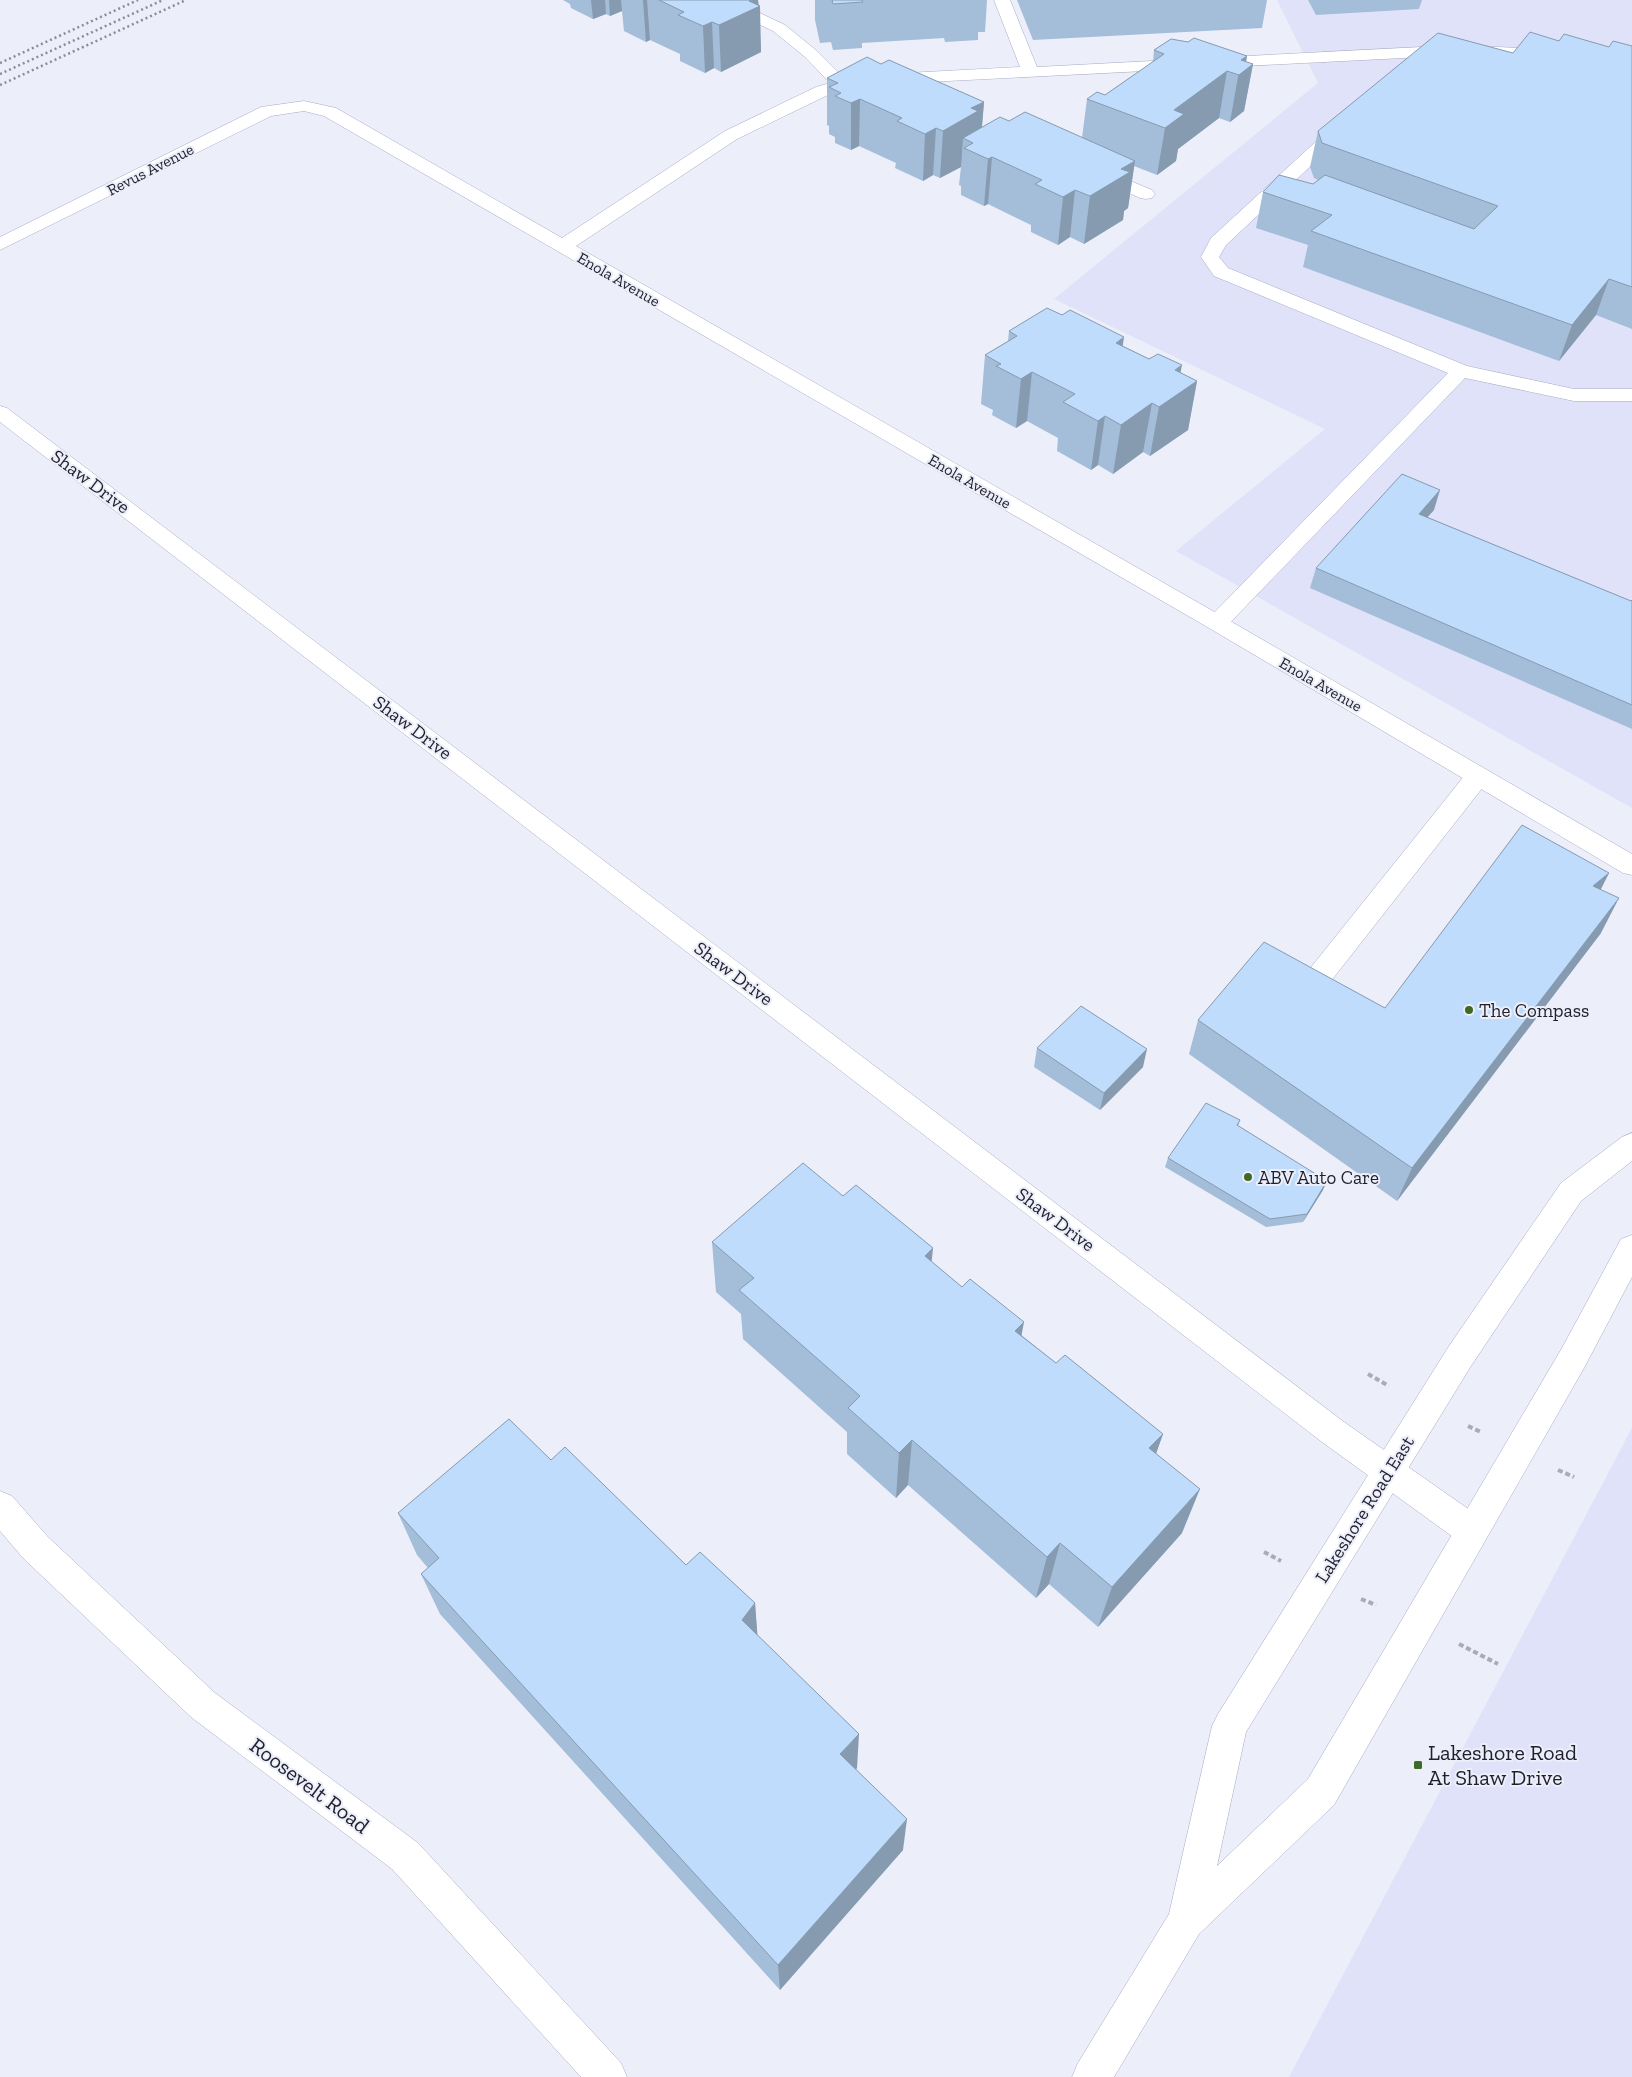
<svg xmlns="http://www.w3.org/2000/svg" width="1632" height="2077" font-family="'Zilla Slab',serif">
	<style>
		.built { fill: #e0e2f9 }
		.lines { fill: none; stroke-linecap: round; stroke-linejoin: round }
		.service-casing { stroke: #a7aac6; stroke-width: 1 }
		.minor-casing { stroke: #a7aac6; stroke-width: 1 }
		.tertiary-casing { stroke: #a7aac6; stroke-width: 1 }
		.primary-casing { stroke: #a7aac6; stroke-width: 1 }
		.path { stroke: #a9abb7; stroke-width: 4; stroke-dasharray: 5 3; stroke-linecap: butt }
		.service { fill: #fff; fill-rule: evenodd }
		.minor { fill: #fff; fill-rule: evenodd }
		.tertiary { fill: #fff; fill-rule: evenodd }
		.primary { fill: #fff; fill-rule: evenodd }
		.rail { stroke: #8a8c97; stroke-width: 2.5; stroke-dasharray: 2 3; stroke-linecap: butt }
		.wall { fill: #a4bdd9 }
		.shaded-wall { fill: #869ab0 }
		.building { fill: #bfdcfc; stroke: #869ab0 }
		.poi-dot { fill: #3f6925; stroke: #eceefa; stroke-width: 2 }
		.labels { text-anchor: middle; stroke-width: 4; stroke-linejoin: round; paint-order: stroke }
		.far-street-label { font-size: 16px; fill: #1f202b; stroke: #eceefa }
		.street-label { font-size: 19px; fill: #1f202b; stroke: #eceefa }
		.poi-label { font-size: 19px; fill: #1f202b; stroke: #eceefa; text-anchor: start }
		.near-poi-label { font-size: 22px; fill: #1f202b; stroke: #eceefa; text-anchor: start }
		.near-street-label { font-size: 22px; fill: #1f202b; stroke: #eceefa }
	</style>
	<rect width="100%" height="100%" fill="#eceefa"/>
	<g class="built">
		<path d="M 1277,0 L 1632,0 L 1632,808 L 1176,551 L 1325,429 L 1054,299 L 1318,83 Z"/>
		<path d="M 1632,1427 L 1632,2077 L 1289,2077 L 1623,1445 Z"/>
	</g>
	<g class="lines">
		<defs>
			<g id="service">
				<path d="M 1462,45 L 1551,50 L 1557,52 L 1559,55 L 1557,58 L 1551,60 L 1462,55 L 1324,62 L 1318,60 L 1316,57 L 1318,54 L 1324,52 Z"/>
				<path d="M 1340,124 L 1346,125 L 1349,129 L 1346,133 L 1226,245 L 1219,257 L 1228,268 L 1467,366 L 1574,389 L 1632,389 L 1632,401 L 1574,401 L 1465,378 L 1225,628 L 1217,631 L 1209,628 L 1206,623 L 1209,618 L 1448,373 L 1214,276 L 1201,257 L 1211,238 L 1334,125 Z"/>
				<path d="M 1478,767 L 1487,770 L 1490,776 L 1487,782 L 1324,990 L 1314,993 L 1304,990 L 1301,983 L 1304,976 L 1469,770 Z"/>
			</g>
			<g id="minor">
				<path d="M 712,0 L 733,0 L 785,25 L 817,51 L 845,79 L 888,74 L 1020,67 L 994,0 L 1010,0 L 1037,67 L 1324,52 L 1330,54 L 1332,57 L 1330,60 L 1324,62 L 888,84 L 843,90 L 828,95 L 737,139 L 576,246 L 1225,618 L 1632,854 L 1632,875 L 1623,873 L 1209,628 L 324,116 L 304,111 L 271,116 L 0,250 L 0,237 L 261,107 L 304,101 L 336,108 L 562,238 L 725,131 L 816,87 L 830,83 L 805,57 L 773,31 L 714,3 Z"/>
				<path d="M 1097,167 L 1152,190 L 1155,194 L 1152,198 L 1146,199 L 1140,198 L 1091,176 L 1088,172 L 1091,168 Z"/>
				<path d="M 0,1491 L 12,1496 L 48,1537 L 215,1693 L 418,1843 L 621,2063 L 627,2077 L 581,2077 L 392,1869 L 191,1717 L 24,1559 L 0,1531 Z"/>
			</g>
			<path id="tertiary" d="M 0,406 L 7,408 L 1344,1422 L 1484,1520 L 1489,1531 L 1484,1542 L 1472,1547 L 1460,1542 L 1322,1442 L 0,422 Z"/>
			<path id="primary" d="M 1632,1133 L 1632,1161 L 1581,1201 L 1471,1366 L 1246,1732 L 1217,1866 L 1308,1779 L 1562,1348 L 1621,1239 L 1632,1235 L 1632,1277 L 1584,1368 L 1334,1805 L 1199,1934 L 1114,2077 L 1072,2077 L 1078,2063 L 1169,1914 L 1212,1726 L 1218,1714 L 1449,1346 L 1561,1183 L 1622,1137 Z"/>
		</defs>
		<use href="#service" class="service-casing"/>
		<use href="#minor" class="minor-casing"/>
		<use href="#tertiary" class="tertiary-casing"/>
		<use href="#primary" class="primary-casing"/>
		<g class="path">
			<path d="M 1368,1374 L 1389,1386"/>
			<path d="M 1468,1426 L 1481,1432"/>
			<path d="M 1558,1470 L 1574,1477"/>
			<path d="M 1264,1552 L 1281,1561"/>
			<path d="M 1361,1599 L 1376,1605"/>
			<path d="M 1459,1644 L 1498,1664"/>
		</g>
		<use href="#service" class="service"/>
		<use href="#minor" class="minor"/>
		<use href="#tertiary" class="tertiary"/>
		<use href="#primary" class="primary"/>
		<g class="rail">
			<path d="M 0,63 L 138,0"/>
			<path d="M 0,74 L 163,0"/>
			<path d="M 0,85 L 186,0"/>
		</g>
	</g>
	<g class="wall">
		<path d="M 563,0 L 758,0 L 761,52 L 721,72 L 714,68 L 705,73 L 680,61 L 680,54 L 650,40 L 646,42 L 624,31 L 622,11 L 610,16 L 606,14 L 593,19 L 571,8 L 570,4 Z"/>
		<path d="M 815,0 L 987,0 L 985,32 L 978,32 L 978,40 L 945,42 L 944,38 L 862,43 L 862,48 L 833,50 L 831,42 L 820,43 L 815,20 Z"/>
		<path d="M 1017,0 L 1267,0 L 1262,28 L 1033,40 Z"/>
		<path d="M 1308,0 L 1422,0 L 1419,9 L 1316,15 Z"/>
		<path d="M 1559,41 L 1609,47 L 1632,46 L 1632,329 L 1596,315 L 1559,361 L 1303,267 L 1308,245 L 1256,228 L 1263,192 L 1313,184 L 1318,180 L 1314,178 L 1310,167 L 1318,131 L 1513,53 Z"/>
		<path d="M 1154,50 L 1247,56 L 1246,62 L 1253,64 L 1244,111 L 1230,122 L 1219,118 L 1178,149 L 1176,161 L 1157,175 L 1134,166 L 1128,208 L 1124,211 L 1123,220 L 1084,244 L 1070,237 L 1058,245 L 1031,232 L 1031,225 L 988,204 L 984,206 L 961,195 L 961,186 L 959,185 L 961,167 L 940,178 L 933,175 L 923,181 L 895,168 L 896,163 L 859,146 L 851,150 L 835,143 L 835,137 L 829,134 L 829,126 L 827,125 L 827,78 L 881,64 L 984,102 L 982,127 L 1009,121 L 1082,138 L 1087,99 L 1105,95 L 1153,62 Z"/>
		<path d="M 1009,331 L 1123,346 L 1149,359 L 1180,373 L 1197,381 L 1188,430 L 1150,456 L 1143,452 L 1113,474 L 1098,465 L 1091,470 L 1057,451 L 1058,438 L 1027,421 L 1016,428 L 992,415 L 993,410 L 981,404 L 985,355 L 1008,341 Z"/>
		<path d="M 1434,510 L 1427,517 L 1631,601 L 1632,600 L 1632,729 L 1310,588 L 1316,568 Z"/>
		<path d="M 1609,873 L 1600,890 L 1601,933 L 1397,1201 L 1189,1054 L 1198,1020 L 1385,1008 Z"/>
		<path d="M 1037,1048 L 1143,1067 L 1100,1110 L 1034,1067 Z"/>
		<path d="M 1240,1120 L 1238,1127 L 1323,1190 L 1303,1222 L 1266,1227 L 1165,1167 L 1168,1158 Z"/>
		<path d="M 843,1196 L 931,1262 L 1056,1363 L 1163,1434 L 1156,1453 L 1182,1533 L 1098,1627 L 1049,1584 L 1036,1598 L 908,1485 L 896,1498 L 847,1454 L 847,1432 L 743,1339 L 741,1314 L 716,1292 L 712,1242 Z"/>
		<path d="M 551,1460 L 686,1565 L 755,1603 L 757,1635 L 857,1768 L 856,1769 L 903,1850 L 780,1990 L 440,1614 L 421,1574 L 428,1568 L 417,1555 L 398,1513 Z"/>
	</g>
	<g class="shaded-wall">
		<path d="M 591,0 L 605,0 L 606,14 L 593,19 Z"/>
		<path d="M 609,0 L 621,0 L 622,11 L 610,16 Z"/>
		<path d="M 643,0 L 647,0 L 650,40 L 646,42 Z"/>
		<path d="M 752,0 L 758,0 L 759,7 L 760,6 L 761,52 L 721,72 L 719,25 L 749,1 Z"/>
		<path d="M 712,22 L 714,68 L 705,73 L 703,26 Z"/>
		<path d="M 1247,56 L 1244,71 L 1253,64 L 1244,111 L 1230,122 L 1241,60 Z"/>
		<path d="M 1227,71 L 1219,118 L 1178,149 L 1176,161 L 1157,175 L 1165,128 L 1174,110 Z"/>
		<path d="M 860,99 L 859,146 L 851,150 L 851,103 Z"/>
		<path d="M 984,102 L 980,149 L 973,143 L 963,138 L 961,167 L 940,178 L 943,131 L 971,108 Z"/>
		<path d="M 936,128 L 933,175 L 923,181 L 925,134 Z"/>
		<path d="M 992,157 L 988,204 L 984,206 L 988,159 Z"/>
		<path d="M 1135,161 L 1128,208 L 1124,211 L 1123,220 L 1084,244 L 1090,196 L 1121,169 Z"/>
		<path d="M 1075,190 L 1070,237 L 1058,245 L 1063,197 Z"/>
		<path d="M 1609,279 L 1596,315 L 1559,361 L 1572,325 Z"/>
		<path d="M 1124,337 L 1117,386 L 1116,343 Z"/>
		<path d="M 1182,365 L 1176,395 L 1197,381 L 1188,430 L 1150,456 L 1159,407 L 1175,370 Z"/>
		<path d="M 1032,372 L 1027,421 L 1016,428 L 1021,379 Z"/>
		<path d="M 1152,403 L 1143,452 L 1113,474 L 1121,425 Z"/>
		<path d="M 1105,416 L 1098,465 L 1091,470 L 1098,421 Z"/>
		<path d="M 1440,490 L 1434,510 L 1412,534 L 1419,514 Z"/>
		<path d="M 1609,873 L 1591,909 L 1593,886 Z"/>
		<path d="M 1619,898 L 1601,933 L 1397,1201 L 1412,1168 Z"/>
		<path d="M 1147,1049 L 1143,1067 L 1100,1110 L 1104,1093 Z"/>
		<path d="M 1327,1181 L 1323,1190 L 1303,1222 L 1307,1214 Z"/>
		<path d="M 933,1248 L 928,1298 L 925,1256 Z"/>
		<path d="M 1024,1322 L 1015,1370 L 1015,1331 Z"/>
		<path d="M 1163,1434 L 1147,1479 L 1149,1448 Z"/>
		<path d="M 912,1440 L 908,1485 L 896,1498 L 899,1453 Z"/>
		<path d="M 1200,1489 L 1182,1533 L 1098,1627 L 1112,1587 Z"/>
		<path d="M 1060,1543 L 1049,1584 L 1036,1598 L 1047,1557 Z"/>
		<path d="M 755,1603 L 758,1642 L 742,1620 Z"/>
		<path d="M 859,1734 L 857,1768 L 838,1788 L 840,1754 Z"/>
		<path d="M 907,1819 L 903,1850 L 780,1990 L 778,1965 Z"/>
	</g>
	<g class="building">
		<path d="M 659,0 L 752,0 L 749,1 L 760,6 L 719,25 L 712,22 L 703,26 L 678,15 L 684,12 Z"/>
		<path d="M 832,0 L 862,0 L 863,2 L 833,4 Z"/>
		<path d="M 1530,32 L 1559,41 L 1564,34 L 1609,47 L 1613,41 L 1632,46 L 1632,287 L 1609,279 L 1572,325 L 1311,231 L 1332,215 L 1263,192 L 1279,175 L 1313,184 L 1325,175 L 1474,229 L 1498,206 L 1322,143 L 1318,131 L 1438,33 L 1513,53 Z"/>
		<path d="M 1194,38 L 1247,56 L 1241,60 L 1253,64 L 1239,75 L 1227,71 L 1174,110 L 1184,114 L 1165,128 L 1087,99 L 1097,92 L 1105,95 L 1164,54 L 1154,50 L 1171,39 L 1188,42 Z"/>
		<path d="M 867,57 L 881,64 L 889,60 L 984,102 L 971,108 L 978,111 L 943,131 L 936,128 L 925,134 L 897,121 L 902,118 L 860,99 L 851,103 L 835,96 L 841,93 L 829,87 L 838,83 L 827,78 Z"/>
		<path d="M 1025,112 L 1135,161 L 1121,169 L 1130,172 L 1090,196 L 1075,190 L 1063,197 L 1035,184 L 1042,180 L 992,157 L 988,159 L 964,148 L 973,143 L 963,138 L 1000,117 L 1009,121 Z"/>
		<path d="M 1047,308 L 1062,315 L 1070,310 L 1124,337 L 1116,343 L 1149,359 L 1158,354 L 1182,365 L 1175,370 L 1197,381 L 1159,407 L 1152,403 L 1121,425 L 1105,416 L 1098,421 L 1063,402 L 1075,394 L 1032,372 L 1021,379 L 996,366 L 1001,364 L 985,355 L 1017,336 L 1009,331 Z"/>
		<path d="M 1402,474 L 1440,490 L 1419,514 L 1631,601 L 1632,600 L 1632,705 L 1316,568 Z"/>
		<path d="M 1522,825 L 1609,873 L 1593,886 L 1619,898 L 1412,1168 L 1198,1020 L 1264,942 L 1385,1008 Z"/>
		<path d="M 1081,1006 L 1147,1049 L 1104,1093 L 1037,1048 Z"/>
		<path d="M 1206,1103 L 1240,1120 L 1237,1125 L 1327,1181 L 1307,1214 L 1270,1219 L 1168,1158 Z"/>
		<path d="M 803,1163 L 843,1196 L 856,1185 L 933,1248 L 925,1256 L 962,1287 L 970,1279 L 1024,1322 L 1015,1331 L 1056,1363 L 1065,1355 L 1163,1434 L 1149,1448 L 1200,1489 L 1112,1587 L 1060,1543 L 1047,1557 L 912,1440 L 899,1453 L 848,1408 L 860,1396 L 739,1290 L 754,1278 L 712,1242 Z"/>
		<path d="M 509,1419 L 551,1460 L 565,1447 L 686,1565 L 700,1552 L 755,1603 L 742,1620 L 859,1734 L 840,1754 L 907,1819 L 778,1965 L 421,1574 L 439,1558 L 398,1513 Z"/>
	</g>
	<g class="poi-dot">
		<circle cx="1469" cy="1010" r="5"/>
		<circle cx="1248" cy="1177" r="5"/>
		<rect x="1413" y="1760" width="10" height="10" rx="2.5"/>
	</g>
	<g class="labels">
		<g class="far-street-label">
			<text transform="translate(150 169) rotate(-27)" y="6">Revus Avenue</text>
			<text transform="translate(619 279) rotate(30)" y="6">Enola Avenue</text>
			<text transform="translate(970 481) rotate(30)" y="6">Enola Avenue</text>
			<text transform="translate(1321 684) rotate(30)" y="6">Enola Avenue</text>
		</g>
		<g class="street-label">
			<text transform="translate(91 481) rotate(37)" y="7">Shaw Drive</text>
			<text transform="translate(413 727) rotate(37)" y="7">Shaw Drive</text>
			<text transform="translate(734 973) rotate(37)" y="7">Shaw Drive</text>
			<text transform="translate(1056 1219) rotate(37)" y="7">Shaw Drive</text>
			<text transform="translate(1364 1509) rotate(-58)" y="7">Lakeshore Road East</text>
		</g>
		<g class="poi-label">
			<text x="1479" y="1017">The Compass</text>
			<text x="1258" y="1184">ABV Auto Care</text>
		</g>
		<g class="near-poi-label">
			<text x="1428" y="1760">Lakeshore Road<tspan x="1428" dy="25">At Shaw Drive</tspan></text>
		</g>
		<g class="near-street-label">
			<text transform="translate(310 1785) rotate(37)" y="8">Roosevelt Road</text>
		</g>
	</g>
</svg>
